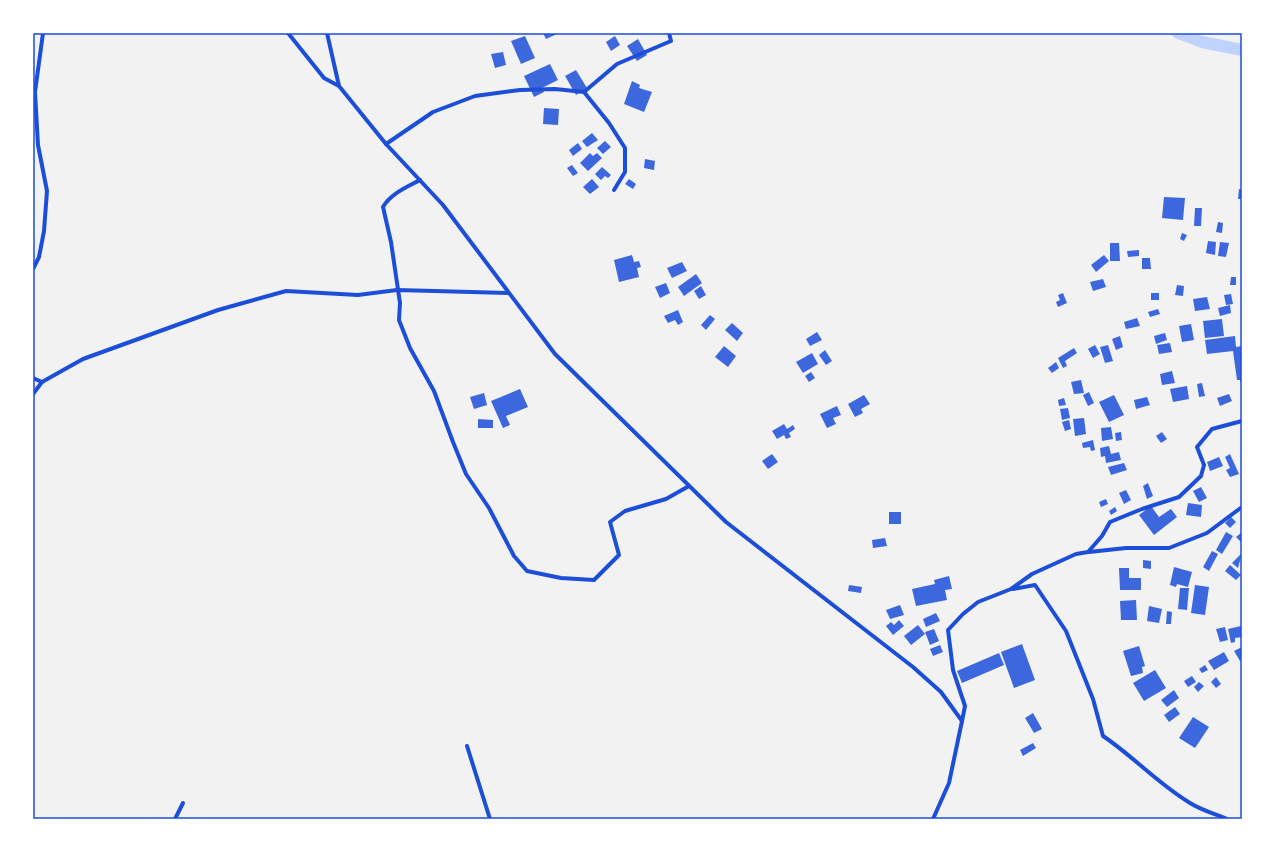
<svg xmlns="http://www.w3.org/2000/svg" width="1275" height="852" font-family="Quicksand,sans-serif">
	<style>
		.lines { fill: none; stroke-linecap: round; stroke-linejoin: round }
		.canal { stroke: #bfd3fe; stroke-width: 12 }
		.building { fill: #3d67dc }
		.minor { stroke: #1d4ed8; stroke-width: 4 }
		.neatline { fill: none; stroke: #1d4ed8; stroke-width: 1.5 }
	</style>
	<rect width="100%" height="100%" fill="#f2f2f2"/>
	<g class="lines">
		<path class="canal" d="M 1178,33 L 1202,42 L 1242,50"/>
	</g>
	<g class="building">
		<path d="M 543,33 L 559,33 L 546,39 Z"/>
		<path d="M 525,36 L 535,58 L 521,64 L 511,41 Z"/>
		<path d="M 615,36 L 620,45 L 611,51 L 606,42 Z"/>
		<path d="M 638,39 L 647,55 L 637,61 L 627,46 Z"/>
		<path d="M 503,52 L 506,65 L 495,68 L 491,54 Z"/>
		<path d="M 550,64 L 558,80 L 542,88 L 544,92 L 534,97 L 524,76 Z"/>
		<path d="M 576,70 L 587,88 L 576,95 L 565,76 Z"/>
		<path d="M 632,81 L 640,85 L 639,88 L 652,92 L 644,112 L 624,104 Z"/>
		<path d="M 544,108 L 559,109 L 558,125 L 543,124 Z"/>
		<path d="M 592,133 L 598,140 L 587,147 L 582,141 Z"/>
		<path d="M 605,141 L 611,147 L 603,154 L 597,148 Z"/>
		<path d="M 578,143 L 582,149 L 573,156 L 569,150 Z"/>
		<path d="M 590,153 L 593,156 L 597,153 L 602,158 L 588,171 L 580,163 Z"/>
		<path d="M 645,159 L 655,161 L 654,170 L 644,168 Z"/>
		<path d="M 572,165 L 578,173 L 573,176 L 567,168 Z"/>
		<path d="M 602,167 L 611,175 L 608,178 L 605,176 L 601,180 L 595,174 Z"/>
		<path d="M 592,179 L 599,187 L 590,194 L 583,187 Z"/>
		<path d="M 629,179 L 636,184 L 633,189 L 625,184 Z"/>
		<path d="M 1239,189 L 1242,189 L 1242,199 L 1238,199 Z"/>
		<path d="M 1164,197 L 1185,198 L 1183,220 L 1162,218 Z"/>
		<path d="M 1195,208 L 1202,208 L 1201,226 L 1194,226 Z"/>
		<path d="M 1218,222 L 1223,223 L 1222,233 L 1216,232 Z"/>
		<path d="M 1182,233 L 1187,235 L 1184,241 L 1180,239 Z"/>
		<path d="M 1208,241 L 1216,242 L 1215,255 L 1206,253 Z"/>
		<path d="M 1220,242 L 1229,243 L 1226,257 L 1218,256 Z"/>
		<path d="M 1110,243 L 1119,243 L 1120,261 L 1110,261 Z"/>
		<path d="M 1139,250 L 1139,256 L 1128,257 L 1127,251 Z"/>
		<path d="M 632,255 L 634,262 L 639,261 L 641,267 L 637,268 L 639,277 L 619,282 L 614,260 Z"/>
		<path d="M 1104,255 L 1109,261 L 1096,272 L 1091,265 Z"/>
		<path d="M 1142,258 L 1150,258 L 1151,269 L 1142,269 Z"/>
		<path d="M 682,262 L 687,271 L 672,278 L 667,268 Z"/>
		<path d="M 696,274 L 702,283 L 684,296 L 678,287 Z"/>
		<path d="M 1231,277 L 1236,277 L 1236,285 L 1230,285 Z"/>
		<path d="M 1103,279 L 1106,287 L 1093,291 L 1090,282 Z"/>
		<path d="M 666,283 L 670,293 L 660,298 L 655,287 Z"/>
		<path d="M 1177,285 L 1184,286 L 1183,296 L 1175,295 Z"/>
		<path d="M 701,286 L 706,295 L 699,299 L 694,291 Z"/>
		<path d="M 1063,293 L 1067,303 L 1058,307 L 1056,302 L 1060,300 L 1058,295 Z"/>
		<rect x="1151" y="293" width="8" height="7"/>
		<path d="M 1231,294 L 1233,304 L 1226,305 L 1224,295 Z"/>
		<path d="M 1207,297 L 1210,309 L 1195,311 L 1193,299 Z"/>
		<path d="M 1230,305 L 1231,313 L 1220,316 L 1218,308 Z"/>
		<path d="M 1158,309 L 1160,314 L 1150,317 L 1148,312 Z"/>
		<path d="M 678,310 L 683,322 L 678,325 L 675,320 L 668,323 L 664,316 Z"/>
		<path d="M 710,315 L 715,319 L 706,330 L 701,325 Z"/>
		<path d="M 1137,318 L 1140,326 L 1126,329 L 1124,322 Z"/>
		<path d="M 1222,319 L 1224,336 L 1205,338 L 1203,321 Z"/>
		<path d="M 732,323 L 743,333 L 737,341 L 725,330 Z"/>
		<path d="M 1191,324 L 1194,340 L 1182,342 L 1179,326 Z"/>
		<path d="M 817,332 L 822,340 L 810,346 L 806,339 Z"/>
		<path d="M 1165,333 L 1167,340 L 1156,344 L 1154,336 Z"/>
		<path d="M 1120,336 L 1123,347 L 1116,350 L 1112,339 Z"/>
		<path d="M 1235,336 L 1236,347 L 1242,346 L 1242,387 L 1240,380 L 1237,380 L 1233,351 L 1207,354 L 1205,340 Z"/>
		<path d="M 1170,343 L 1172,352 L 1159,354 L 1157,345 Z"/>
		<path d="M 1095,345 L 1100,354 L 1093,358 L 1088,349 Z"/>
		<path d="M 1108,345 L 1113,361 L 1105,363 L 1100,347 Z"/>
		<path d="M 724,346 L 736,356 L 728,367 L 715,357 Z"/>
		<path d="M 1074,348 L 1077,353 L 1065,361 L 1067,366 L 1063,368 L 1058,358 Z"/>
		<path d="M 825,350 L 832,361 L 826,365 L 819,355 Z"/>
		<path d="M 812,353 L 818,364 L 803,373 L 796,362 Z"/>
		<path d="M 1056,362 L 1059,368 L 1052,373 L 1048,368 Z"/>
		<path d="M 1172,371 L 1175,383 L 1162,385 L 1160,374 Z"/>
		<path d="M 811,372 L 815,378 L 809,382 L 805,376 Z"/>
		<path d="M 1081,380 L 1084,393 L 1074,394 L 1071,382 Z"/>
		<path d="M 1202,383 L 1205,396 L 1199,397 L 1197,384 Z"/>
		<path d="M 1187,386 L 1189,399 L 1173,402 L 1170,389 Z"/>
		<path d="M 520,389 L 528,407 L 506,416 L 510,425 L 503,428 L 491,401 Z"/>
		<path d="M 1089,392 L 1094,403 L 1088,406 L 1083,395 Z"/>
		<path d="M 484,393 L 487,405 L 474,409 L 470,397 Z"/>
		<path d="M 1229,394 L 1232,401 L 1220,406 L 1217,398 Z"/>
		<path d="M 864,395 L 870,404 L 861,409 L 863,413 L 855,417 L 848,404 Z"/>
		<path d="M 1114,395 L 1124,415 L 1109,422 L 1099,402 Z"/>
		<path d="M 1147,397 L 1150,405 L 1136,409 L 1134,400 Z"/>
		<path d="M 1064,398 L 1066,405 L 1059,406 L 1058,400 Z"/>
		<path d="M 837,406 L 841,415 L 833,418 L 836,424 L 827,428 L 820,414 Z"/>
		<path d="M 1068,408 L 1070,418 L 1062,420 L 1060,409 Z"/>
		<path d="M 1084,418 L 1086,434 L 1075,436 L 1073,419 Z"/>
		<path d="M 478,419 L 493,420 L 493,428 L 478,428 Z"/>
		<path d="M 1069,420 L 1071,429 L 1065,431 L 1062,422 Z"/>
		<path d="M 784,424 L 787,429 L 793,425 L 795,429 L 789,433 L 791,437 L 786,439 L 784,435 L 777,439 L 772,431 Z"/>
		<path d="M 1111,427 L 1113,439 L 1102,441 L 1101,428 Z"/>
		<path d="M 1121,432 L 1122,440 L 1116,441 L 1115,433 Z"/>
		<path d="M 1162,432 L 1167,439 L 1161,443 L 1156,436 Z"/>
		<path d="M 1093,440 L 1095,450 L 1091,451 L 1090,447 L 1083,448 L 1082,443 Z"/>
		<path d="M 1109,446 L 1111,454 L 1119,452 L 1121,460 L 1106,463 L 1105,456 L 1101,457 L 1100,448 Z"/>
		<path d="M 772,454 L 778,462 L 768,469 L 762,461 Z"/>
		<path d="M 1230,454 L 1239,474 L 1230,477 L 1226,470 L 1230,468 L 1225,457 Z"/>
		<path d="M 1219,457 L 1223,466 L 1210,471 L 1207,462 Z"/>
		<path d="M 1124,463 L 1127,470 L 1111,475 L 1108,467 Z"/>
		<path d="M 1148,483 L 1153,496 L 1147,499 L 1143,486 Z"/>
		<path d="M 1201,487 L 1207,498 L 1199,502 L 1193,491 Z"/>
		<path d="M 1126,490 L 1131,500 L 1124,504 L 1119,493 Z"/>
		<path d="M 1106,499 L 1108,504 L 1101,507 L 1099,502 Z"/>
		<path d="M 1188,503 L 1202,505 L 1201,517 L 1186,515 Z"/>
		<path d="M 1151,506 L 1159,517 L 1171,509 L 1177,517 L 1154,535 L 1139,515 Z"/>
		<path d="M 1115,507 L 1117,511 L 1111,515 L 1109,511 Z"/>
		<rect x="889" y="512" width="12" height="12"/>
		<path d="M 1231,517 L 1236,522 L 1230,528 L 1225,523 Z"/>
		<path d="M 1226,532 L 1233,536 L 1222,554 L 1216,550 Z"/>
		<path d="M 1242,532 L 1242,543 L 1236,537 Z"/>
		<path d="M 885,538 L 887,546 L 873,548 L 872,540 Z"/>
		<path d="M 1212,551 L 1218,554 L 1209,571 L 1203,567 Z"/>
		<path d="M 1242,553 L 1238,568 L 1232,563 Z"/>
		<path d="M 1143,560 L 1151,561 L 1151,569 L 1143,568 Z"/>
		<path d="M 1230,565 L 1241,575 L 1236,580 L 1225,571 Z"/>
		<path d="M 1174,567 L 1192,572 L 1188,587 L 1177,584 L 1176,587 L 1170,585 Z"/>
		<path d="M 1119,568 L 1129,568 L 1129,578 L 1141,578 L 1141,590 L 1120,590 Z"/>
		<path d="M 949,576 L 952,589 L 945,590 L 947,600 L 916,606 L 912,589 L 935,584 L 934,580 Z"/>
		<path d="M 849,585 L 862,587 L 861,593 L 848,591 Z"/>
		<path d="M 1195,585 L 1209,587 L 1205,615 L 1191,613 Z"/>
		<path d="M 1180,588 L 1189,588 L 1187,610 L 1178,609 Z"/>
		<path d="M 1136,600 L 1137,620 L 1121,620 L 1120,601 Z"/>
		<path d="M 900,605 L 904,615 L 890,619 L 886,610 Z"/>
		<path d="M 1149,606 L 1162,609 L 1159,623 L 1147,621 Z"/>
		<path d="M 1167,611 L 1172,612 L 1171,624 L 1166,624 Z"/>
		<path d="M 936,613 L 940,621 L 926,627 L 923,619 Z"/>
		<path d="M 899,620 L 904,626 L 893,635 L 886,626 L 891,622 L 894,625 Z"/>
		<path d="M 918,625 L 925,634 L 911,645 L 904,636 Z"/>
		<path d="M 1241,626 L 1242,637 L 1235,638 L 1235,642 L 1231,643 L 1228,629 Z"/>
		<path d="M 1225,627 L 1228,640 L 1220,642 L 1216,629 Z"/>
		<path d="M 934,629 L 939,641 L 930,645 L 925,632 Z"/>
		<path d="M 1022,644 L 1035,680 L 1014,688 L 1001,652 Z"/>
		<path d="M 940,645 L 943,652 L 933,656 L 930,649 Z"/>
		<path d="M 1139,646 L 1145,666 L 1142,667 L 1143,673 L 1131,676 L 1123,651 Z"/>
		<path d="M 1242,647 L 1242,660 L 1240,661 L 1234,651 Z"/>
		<path d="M 1224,652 L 1229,661 L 1214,670 L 1208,661 Z"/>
		<path d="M 999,653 L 1004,665 L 962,683 L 957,671 Z"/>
		<path d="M 1205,665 L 1208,670 L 1202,673 L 1199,669 Z"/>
		<path d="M 1155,670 L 1166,688 L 1144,701 L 1133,683 Z"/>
		<path d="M 1192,676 L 1196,682 L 1188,687 L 1184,681 Z"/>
		<path d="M 1216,677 L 1221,684 L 1216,688 L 1211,682 Z"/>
		<path d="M 1199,682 L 1204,686 L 1198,692 L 1194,687 Z"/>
		<path d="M 1174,690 L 1179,698 L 1167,707 L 1161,700 Z"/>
		<path d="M 1175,707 L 1180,714 L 1169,722 L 1164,715 Z"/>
		<path d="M 1033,713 L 1042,729 L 1034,733 L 1025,718 Z"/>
		<path d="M 1193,717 L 1209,727 L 1195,748 L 1179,738 Z"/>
		<path d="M 1033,743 L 1036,748 L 1023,756 L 1020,750 Z"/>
	</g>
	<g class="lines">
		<g class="minor">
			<path d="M 288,33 L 324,78 L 339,86"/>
			<path d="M 327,33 L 339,86 L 386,144 L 443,205 L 555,354 L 726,522 L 913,667 L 941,692 L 962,721 L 949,783 L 933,819"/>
			<path d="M 584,92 L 609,123 L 625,148 L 625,172 L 614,190"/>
			<path d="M 386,144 L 433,112 L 475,96 L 520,90 L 555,89 L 584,92 L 617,64 L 671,41 L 669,33"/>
			<path d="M 420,180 C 407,187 390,194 383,207 L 391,242 L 400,303 L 399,320 L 410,348 L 434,391 L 453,442 L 466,474 L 489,508 L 514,556 L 527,571 L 561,578 L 594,580 L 619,555 L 610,522 L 625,511 L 666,499 L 689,486"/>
			<path d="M 33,269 L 39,257 L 44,231 L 47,191 L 38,145 L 35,92 L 43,33"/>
			<path d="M 33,378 L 42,382"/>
			<path d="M 33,394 L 42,382 L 83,359 L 218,310 L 286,291 L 358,295 L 397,290 L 508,293"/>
			<path d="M 1089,552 L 1126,548 L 1169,548 L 1207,533 L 1242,507"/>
			<path d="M 1013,589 L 1035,585 L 1066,631 L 1093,699 L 1103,736 C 1133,756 1158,784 1190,803 C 1201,810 1215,814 1227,819"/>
			<path d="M 962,721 L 965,706 L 953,670 L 948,630 L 963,614 L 978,602 L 1011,589 L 1032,574 L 1076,554 L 1088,552 L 1102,536 L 1110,522 L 1142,509 L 1179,497 L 1201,476 L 1204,465 L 1197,447 L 1212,429 L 1242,421"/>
			<path d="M 467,746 L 490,819"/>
			<path d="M 175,819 L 183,803"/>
		</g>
	</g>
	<rect width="1275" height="852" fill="none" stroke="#ffffff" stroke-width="68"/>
	<rect x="34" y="34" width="1207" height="784" class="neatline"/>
</svg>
